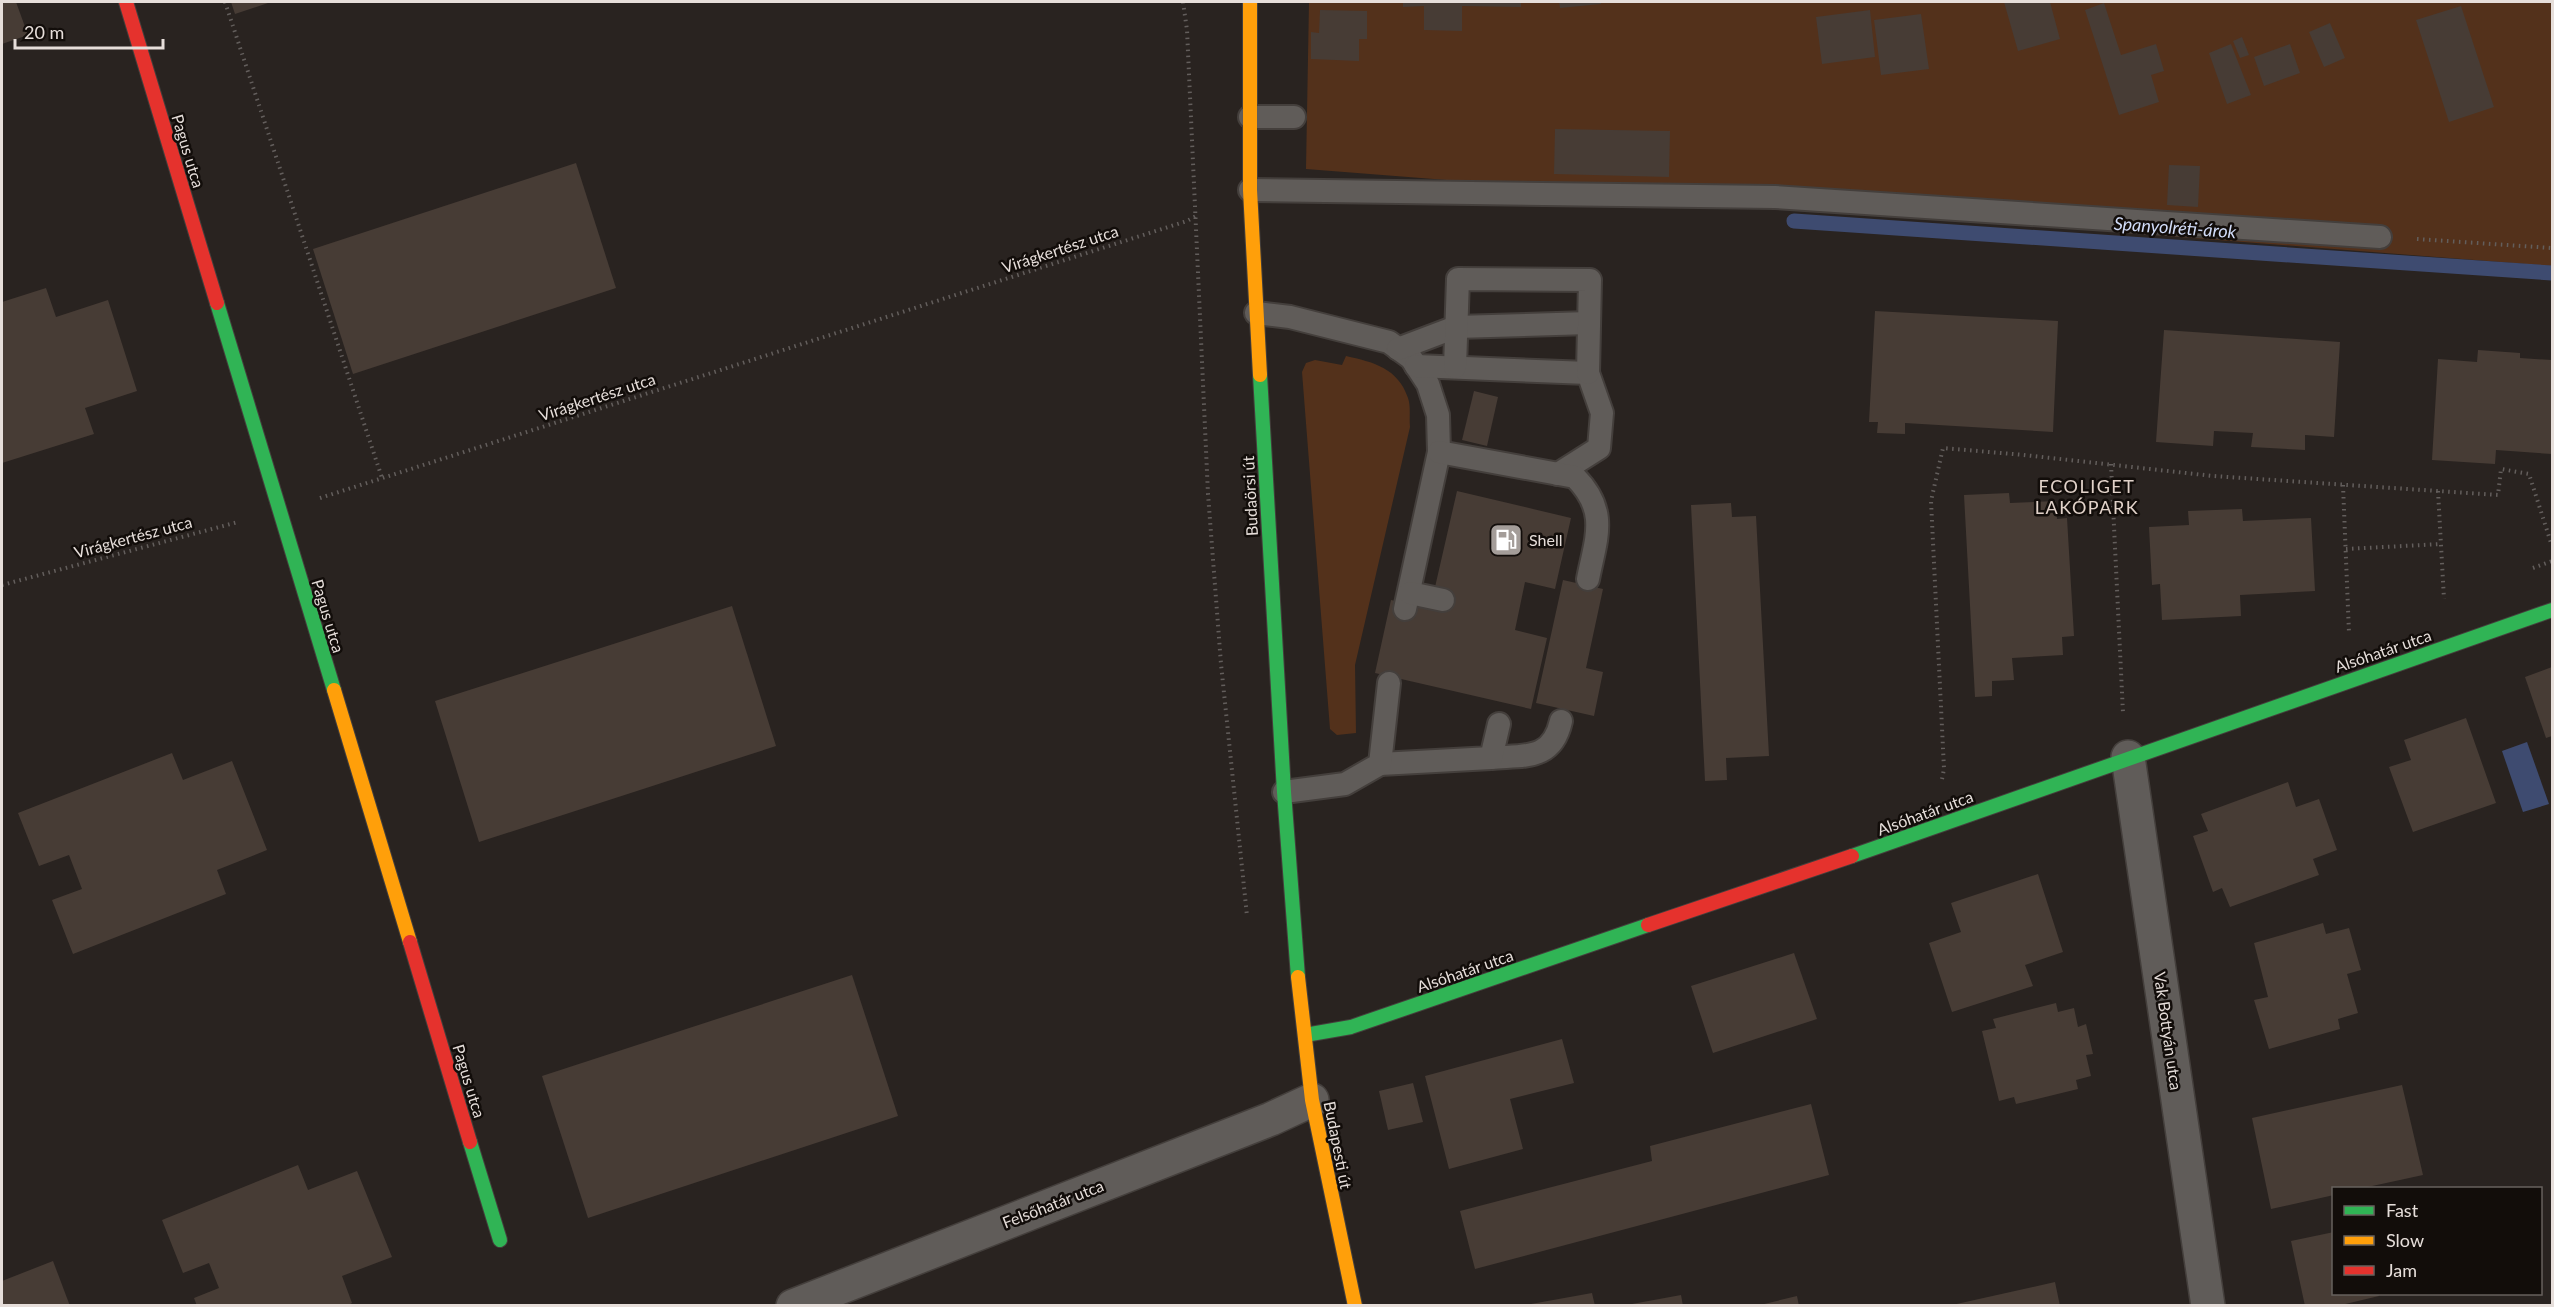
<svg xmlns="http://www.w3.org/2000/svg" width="2554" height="1307" font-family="Lato,sans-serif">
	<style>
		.green { fill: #53311b }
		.water { fill: #3e4b70 }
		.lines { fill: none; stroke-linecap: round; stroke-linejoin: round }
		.stream { stroke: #3e4b70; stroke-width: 15 }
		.building { fill: #473c35 }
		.lane-casing { stroke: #443f3c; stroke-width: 26 }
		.street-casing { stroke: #443f3c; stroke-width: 36 }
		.fast-casing { stroke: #443f3c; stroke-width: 16 }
		.slow-casing { stroke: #443f3c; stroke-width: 16 }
		.jam-casing { stroke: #443f3c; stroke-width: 16 }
		.path { stroke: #635e5c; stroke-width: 4; stroke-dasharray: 1.5 4.5; stroke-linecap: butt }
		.lane { stroke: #605c59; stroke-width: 22 }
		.street { stroke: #605c59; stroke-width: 33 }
		.fast { stroke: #30b455; stroke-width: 14 }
		.slow { stroke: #ff9f0a; stroke-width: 14 }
		.jam { stroke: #e5322d; stroke-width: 14 }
		.labels { text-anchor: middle; stroke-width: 5; stroke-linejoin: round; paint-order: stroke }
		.street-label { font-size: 16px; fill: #e6deda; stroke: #120d0a }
		.poi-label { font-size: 16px; fill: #e6deda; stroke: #120d0a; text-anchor: start }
		.water-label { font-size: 18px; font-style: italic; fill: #d1dcf8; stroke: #120d0a }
		.neighbourhood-label { font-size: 18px; letter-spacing: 1.5px; fill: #e1d2c9; stroke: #120d0a }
	</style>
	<rect width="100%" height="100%" fill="#292320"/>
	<g class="green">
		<path d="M 1309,2 L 2552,2 L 2552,266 L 1306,169 Z"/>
		<path d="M 1346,356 C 1373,362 1398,368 1408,398 C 1411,406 1409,418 1410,427 L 1355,665 L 1356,733 L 1337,735 L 1330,729 L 1302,372 L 1306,363 L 1315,360 L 1342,365 Z"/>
	</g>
	<path class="water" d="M 2527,742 L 2549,804 L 2523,812 L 2502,751 Z"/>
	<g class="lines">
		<path class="stream" d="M 1794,221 L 2552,273"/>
	</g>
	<g class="building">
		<path d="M 2,2 L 16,2 L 28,35 L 2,44 Z"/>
		<path d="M 231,2 L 271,2 L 235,14 Z"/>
		<path d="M 1403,2 L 1521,2 L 1521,7 L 1462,6 L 1462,31 L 1424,30 L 1424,6 L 1403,7 Z"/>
		<path d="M 1559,2 L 1601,2 L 1601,4 L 1560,8 Z"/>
		<path d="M 2004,2 L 2050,2 L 2060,39 L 2018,51 Z"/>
		<path d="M 2104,3 L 2121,55 L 2156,44 L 2164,71 L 2151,75 L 2159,102 L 2119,115 L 2085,10 Z"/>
		<path d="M 2461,6 L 2494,107 L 2449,122 L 2416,20 Z"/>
		<path d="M 1320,10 L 1367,11 L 1367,39 L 1359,39 L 1359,61 L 1311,59 L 1311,32 L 1319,33 Z"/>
		<path d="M 1870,10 L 1875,57 L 1822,64 L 1816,17 Z"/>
		<path d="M 1921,14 L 1929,69 L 1881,75 L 1874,20 Z"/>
		<path d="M 2330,23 L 2345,58 L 2324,67 L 2309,32 Z"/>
		<path d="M 2242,37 L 2249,55 L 2240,58 L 2233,41 Z"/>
		<path d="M 2231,44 L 2251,95 L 2227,104 L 2209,53 Z"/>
		<path d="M 2290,44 L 2300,73 L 2264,86 L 2254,57 Z"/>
		<path d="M 1555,129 L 1670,131 L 1669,177 L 1554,174 Z"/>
		<path d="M 576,163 L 616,288 L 353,374 L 313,249 Z"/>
		<path d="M 2169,165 L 2200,166 L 2198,207 L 2167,205 Z"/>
		<path d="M 46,288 L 56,317 L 108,300 L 137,391 L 85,408 L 94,434 L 2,463 L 2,302 Z"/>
		<path d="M 1875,311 L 2058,321 L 2053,432 L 1905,423 L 1905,434 L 1877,433 L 1878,422 L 1869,422 Z"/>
		<path d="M 2164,330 L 2340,342 L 2334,437 L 2305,435 L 2305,450 L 2251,447 L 2253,433 L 2214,431 L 2213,446 L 2156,442 Z"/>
		<path d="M 2478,350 L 2520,353 L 2520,358 L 2552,360 L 2552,454 L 2496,450 L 2495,464 L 2432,460 L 2438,359 L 2477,362 Z"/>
		<path d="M 1474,391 L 1498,397 L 1487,446 L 1462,440 Z"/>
		<path d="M 1457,491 L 1571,518 L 1555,589 L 1525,582 L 1515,630 L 1547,638 L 1531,709 L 1375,673 L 1391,600 L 1430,609 Z"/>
		<path d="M 2009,493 L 2010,503 L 2056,501 L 2057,519 L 2067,518 L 2074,636 L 2062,637 L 2063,655 L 2012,658 L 2014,680 L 1992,681 L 1992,696 L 1975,697 L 1964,495 Z"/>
		<path d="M 1731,503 L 1732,517 L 1756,516 L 1769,756 L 1726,758 L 1727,780 L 1705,781 L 1691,505 Z"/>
		<path d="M 2242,509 L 2243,521 L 2311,518 L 2315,591 L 2240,595 L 2241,616 L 2162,620 L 2160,584 L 2152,585 L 2149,527 L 2189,525 L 2188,511 Z"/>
		<path d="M 1563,580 L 1603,589 L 1586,668 L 1603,672 L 1594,716 L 1536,703 Z"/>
		<path d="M 732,606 L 776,746 L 479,842 L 435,701 Z"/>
		<path d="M 2552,667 L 2552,736 L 2546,738 L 2525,677 Z"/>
		<path d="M 2466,718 L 2496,803 L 2413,832 L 2389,767 L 2411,760 L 2404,740 Z"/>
		<path d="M 172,753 L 183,780 L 232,761 L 267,850 L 217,870 L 226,894 L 73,954 L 52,900 L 82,889 L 69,855 L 39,866 L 18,813 Z"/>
		<path d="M 2288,782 L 2296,807 L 2319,799 L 2337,850 L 2313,859 L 2319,875 L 2230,907 L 2222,888 L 2213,892 L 2193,836 L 2208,831 L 2201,814 Z"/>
		<path d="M 2038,874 L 2063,952 L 2025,965 L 2033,986 L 1952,1012 L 1929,943 L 1961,932 L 1951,903 Z"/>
		<path d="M 2323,923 L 2326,934 L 2349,928 L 2361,970 L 2347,974 L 2358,1013 L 2338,1019 L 2340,1029 L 2269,1049 L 2254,1000 L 2268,997 L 2254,943 Z"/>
		<path d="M 1794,953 L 1817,1019 L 1713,1053 L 1691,986 Z"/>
		<path d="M 852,975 L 898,1116 L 588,1218 L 542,1076 Z"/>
		<path d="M 2056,1003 L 2058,1012 L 2074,1008 L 2078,1027 L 2086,1024 L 2093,1054 L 2086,1055 L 2091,1076 L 2076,1080 L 2078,1089 L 2016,1104 L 2014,1097 L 1999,1101 L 1982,1031 L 1996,1028 L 1993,1019 Z"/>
		<path d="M 1562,1039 L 1574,1083 L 1510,1099 L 1523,1149 L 1449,1169 L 1425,1076 Z"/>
		<path d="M 1413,1083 L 1423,1122 L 1388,1130 L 1379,1091 Z"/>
		<path d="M 2402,1085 L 2423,1175 L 2363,1188 L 2334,1188 L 2334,1195 L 2271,1209 L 2252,1118 Z"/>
		<path d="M 1811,1104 L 1829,1175 L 1475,1269 L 1460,1211 L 1652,1161 L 1650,1146 Z"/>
		<path d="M 298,1165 L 308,1190 L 357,1171 L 392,1257 L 342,1276 L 352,1303 L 347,1306 L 197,1306 L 194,1298 L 219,1288 L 209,1263 L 183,1273 L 162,1220 Z"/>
		<path d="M 2334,1232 L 2334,1294 L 2378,1294 L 2379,1296 L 2337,1306 L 2305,1306 L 2291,1241 Z"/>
		<path d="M 53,1261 L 70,1306 L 2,1306 L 2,1281 Z"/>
		<path d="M 2055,1282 L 2060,1306 L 1952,1306 L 1952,1305 Z"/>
		<path d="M 1592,1293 L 1595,1306 L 1532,1306 L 1531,1304 Z"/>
		<path d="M 1681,1295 L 1683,1306 L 1632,1306 L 1632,1304 Z"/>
		<path d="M 1797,1296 L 1799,1306 L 1760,1306 L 1760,1305 Z"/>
	</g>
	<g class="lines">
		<defs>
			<g id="lane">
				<path d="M 1250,117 L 1294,117"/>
				<path d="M 1250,190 L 1775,197 L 2380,237"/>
				<path d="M 1256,313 L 1290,317 L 1389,342 L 1411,358 L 1428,384 L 1438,415 L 1439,452 L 1405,609"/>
				<path d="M 1398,349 L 1456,327 L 1589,323"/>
				<path d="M 1416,366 L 1588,373 L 1602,413 L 1599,448 L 1558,474"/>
				<path d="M 1455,367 L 1458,279 L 1590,280 L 1588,373"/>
				<path d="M 1439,452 L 1575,477 C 1609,511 1596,538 1588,579"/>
				<path d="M 1410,593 L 1443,600"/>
				<path d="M 1491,758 C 1525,755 1552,761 1561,721"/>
				<path d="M 1380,764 L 1491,758 L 1499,724"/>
				<path d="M 1284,792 L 1345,784 L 1380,764 L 1389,683"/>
			</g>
			<g id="street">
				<path d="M 2128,757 L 2208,1306"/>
				<path d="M 793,1306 L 1271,1119 L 1312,1100"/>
			</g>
			<g id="fast">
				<path d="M 217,303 L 334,690"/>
				<path d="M 1260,375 L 1284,792 L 1298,977"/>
				<path d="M 1852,856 L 2552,610"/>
				<path d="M 1305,1035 L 1351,1027 L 1648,925"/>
				<path d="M 470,1142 L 500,1240"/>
			</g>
			<g id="slow">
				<path d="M 1250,2 L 1250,190 L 1260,375"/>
				<path d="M 334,690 L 410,942"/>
				<path d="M 1298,977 L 1312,1100 L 1355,1306"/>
			</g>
			<g id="jam">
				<path d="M 126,2 L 217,303"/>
				<path d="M 1648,925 L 1852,856"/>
				<path d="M 410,942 L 470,1142"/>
			</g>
		</defs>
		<use href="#lane" class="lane-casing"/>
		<use href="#street" class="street-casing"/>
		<use href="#fast" class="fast-casing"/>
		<use href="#slow" class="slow-casing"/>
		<use href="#jam" class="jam-casing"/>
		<g class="path">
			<path d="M 225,2 L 382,478"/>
			<path d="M 1183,2 L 1187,30 L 1208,494 L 1221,664 L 1247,916"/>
			<path d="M 2417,239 L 2552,248"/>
			<path d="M 2111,464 L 2123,713"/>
			<path d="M 2343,485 L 2349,633"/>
			<path d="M 2438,491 L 2444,599"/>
			<path d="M 320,498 L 1187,221 L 1196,216"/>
			<path d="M 2346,549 L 2441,544"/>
			<path d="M 2533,568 L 2552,561"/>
			<path d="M 2,585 L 238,522"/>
			<path d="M 1942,779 L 1944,769 L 1931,501 L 1943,448 L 2024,455 L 2213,476 L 2498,495 L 2501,469 L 2529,474 L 2552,546"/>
		</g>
		<use href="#lane" class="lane"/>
		<use href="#street" class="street"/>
		<use href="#fast" class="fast"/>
		<use href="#slow" class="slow"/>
		<use href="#jam" class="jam"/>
	</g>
	<defs>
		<symbol id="fuel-square" viewBox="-11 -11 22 22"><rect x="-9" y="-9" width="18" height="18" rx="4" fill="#a49d99" stroke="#120d0a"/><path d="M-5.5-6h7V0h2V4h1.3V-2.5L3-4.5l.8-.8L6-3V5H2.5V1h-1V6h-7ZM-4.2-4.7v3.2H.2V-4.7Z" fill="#fff"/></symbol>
	</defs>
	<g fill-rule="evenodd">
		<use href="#fuel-square" x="1487" y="521" width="38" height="38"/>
	</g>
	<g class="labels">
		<g class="street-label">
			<text transform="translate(188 151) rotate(73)" y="6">Pagus utca</text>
			<text transform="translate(1060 249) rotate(-18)" y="6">Virágkertész utca</text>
			<text transform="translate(597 397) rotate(-18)" y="6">Virágkertész utca</text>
			<text transform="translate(1250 496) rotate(-93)" y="6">Budaörsi út</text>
			<text transform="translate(133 537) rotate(-15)" y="6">Virágkertész utca</text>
			<text transform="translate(328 616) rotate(73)" y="6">Pagus utca</text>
			<text transform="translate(2383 651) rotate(-19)" y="6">Alsóhatár utca</text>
			<text transform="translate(1925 813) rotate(-20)" y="6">Alsóhatár utca</text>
			<text transform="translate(1465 971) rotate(-19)" y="6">Alsóhatár utca</text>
			<text transform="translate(2168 1031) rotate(82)" y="6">Vak Bottyán utca</text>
			<text transform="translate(469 1081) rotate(73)" y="6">Pagus utca</text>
			<text transform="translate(1338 1145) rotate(79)" y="6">Budapesti út</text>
			<text transform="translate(1053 1204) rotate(-21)" y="6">Felsőhatár utca</text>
		</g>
		<g class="poi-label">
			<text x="1529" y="546">Shell</text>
		</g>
		<g class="water-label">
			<text transform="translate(2175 228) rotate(4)" y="6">Spanyolréti-árok</text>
		</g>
		<g class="neighbourhood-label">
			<text x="2087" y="493">ECOLIGET<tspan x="2087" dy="21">LAKÓPARK</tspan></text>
		</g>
	</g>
	<rect width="2554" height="1307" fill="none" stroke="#e6deda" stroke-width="6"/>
	<rect x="2332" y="1187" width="210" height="108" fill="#120d0a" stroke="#67615d" stroke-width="1.5"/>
	<rect x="2344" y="1206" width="30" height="9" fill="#30b455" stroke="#67615d" stroke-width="1.5"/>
	<text x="2386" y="1217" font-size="18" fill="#e6deda">Fast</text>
	<rect x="2344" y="1236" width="30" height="9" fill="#ff9f0a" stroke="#67615d" stroke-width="1.5"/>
	<text x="2386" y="1247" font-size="18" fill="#e6deda">Slow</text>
	<rect x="2344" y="1266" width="30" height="9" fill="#e5322d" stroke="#67615d" stroke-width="1.5"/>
	<text x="2386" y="1277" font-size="18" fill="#e6deda">Jam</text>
	<path d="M15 39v9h148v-9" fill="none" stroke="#e6deda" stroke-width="3"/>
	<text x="24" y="39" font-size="18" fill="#e6deda" stroke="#120d0a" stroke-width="4.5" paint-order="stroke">20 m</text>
</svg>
